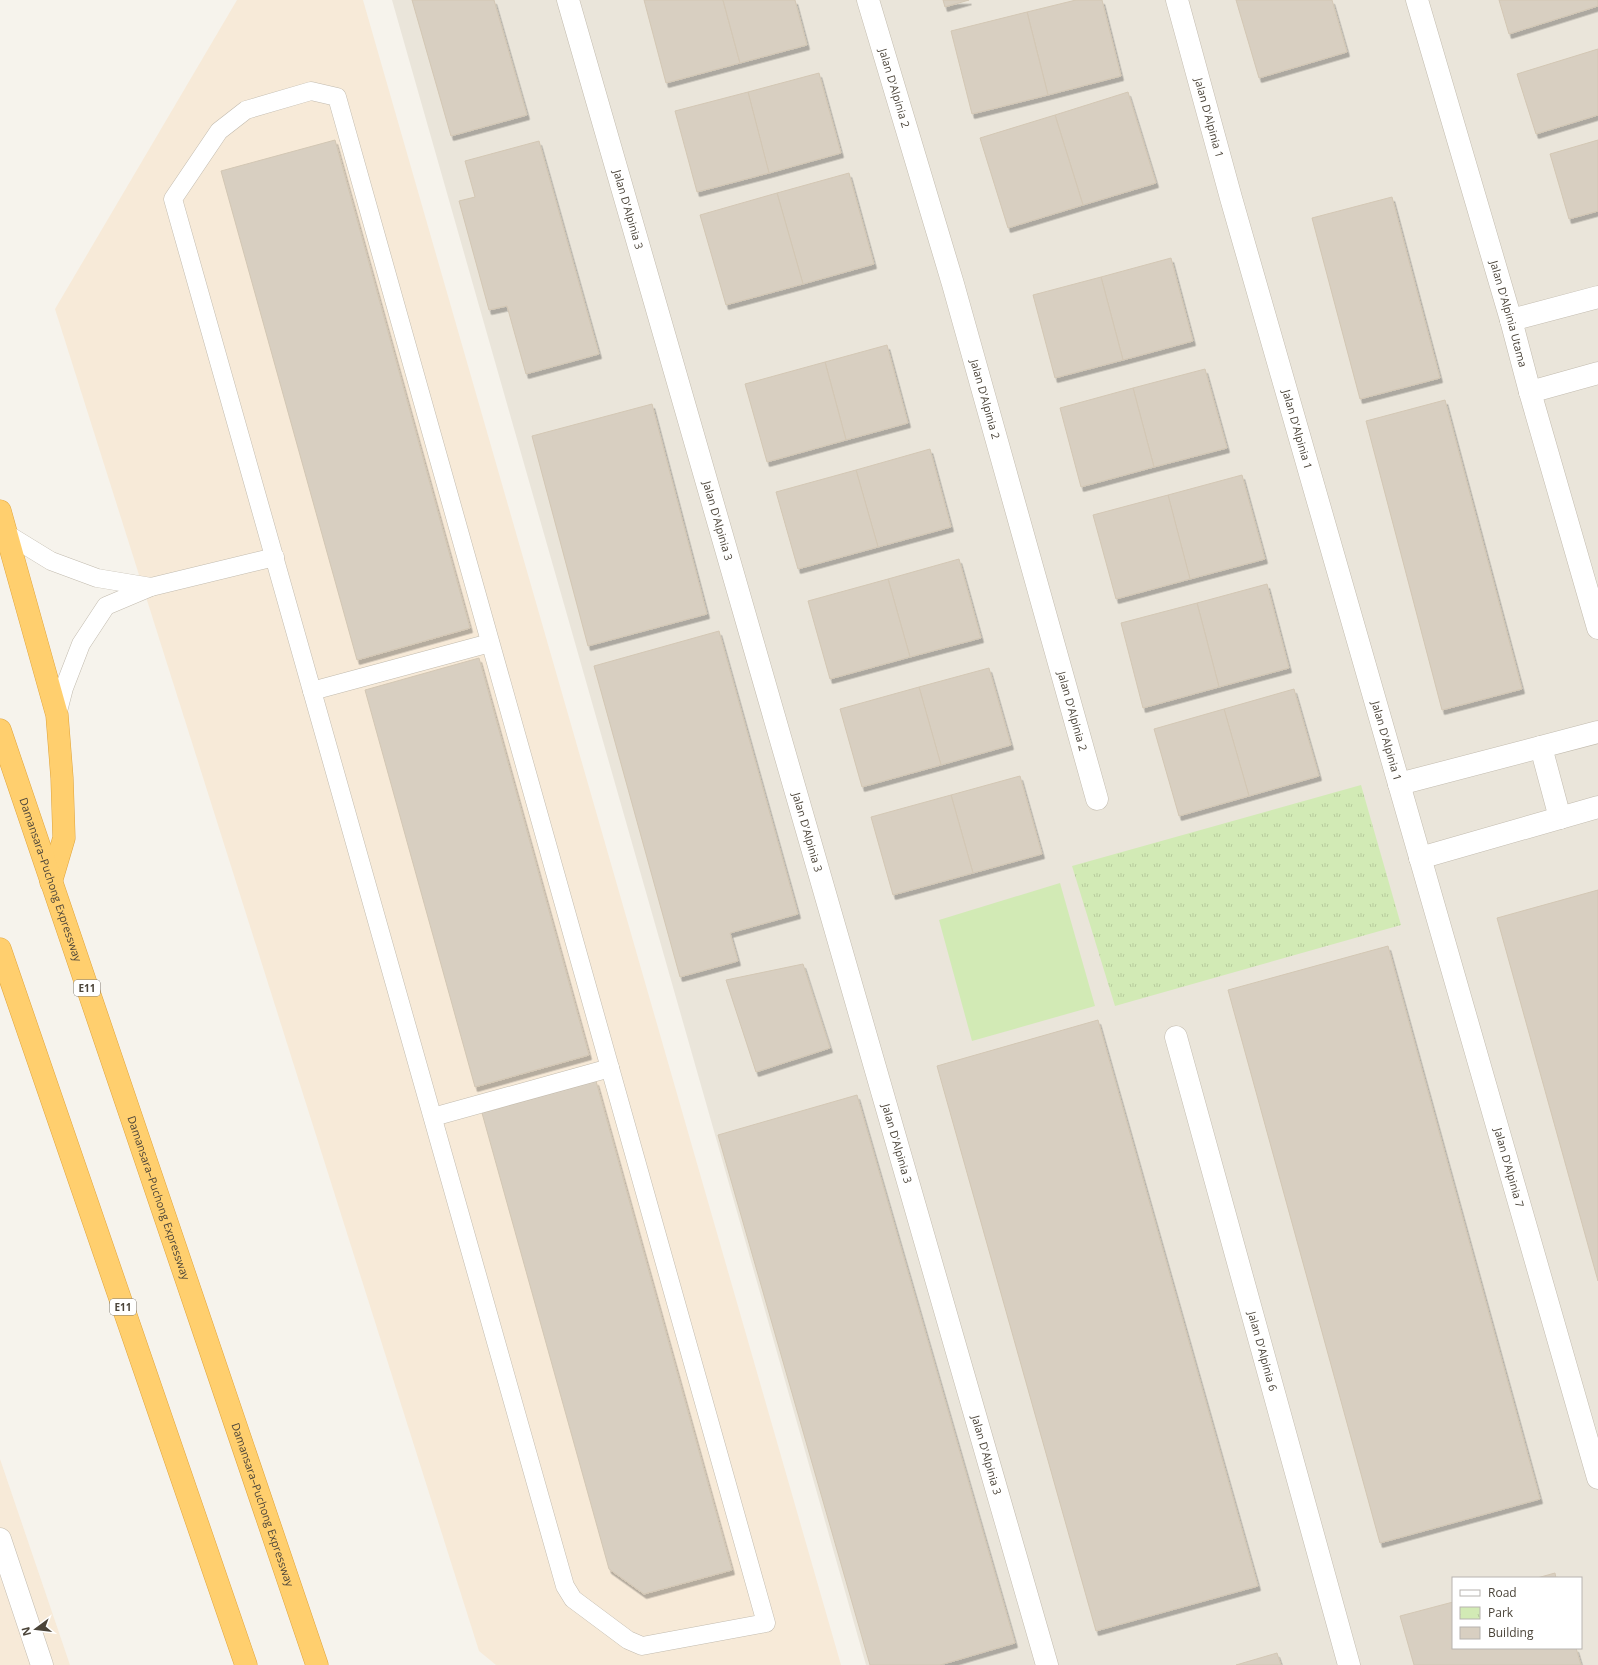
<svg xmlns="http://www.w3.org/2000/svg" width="1598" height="1665" font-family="'Open Sans',sans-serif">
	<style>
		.residential { fill: #eae5da; fill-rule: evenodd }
		.commercial { fill: #f7ead8 }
		.green { fill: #d2eab5 }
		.park { fill: url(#park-tufts) }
		.building { fill: #d8cfc1; stroke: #d3c7b4; filter: url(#shadow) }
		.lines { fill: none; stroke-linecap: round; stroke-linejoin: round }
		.service-casing { stroke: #c2bbae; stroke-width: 19 }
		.minor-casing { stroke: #c2bbae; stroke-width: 23 }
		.motorway-casing { stroke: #e0a43c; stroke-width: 23 }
		.service { stroke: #fff; stroke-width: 18 }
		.minor { stroke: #fff; stroke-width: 22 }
		.motorway { stroke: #ffcf6e; stroke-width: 22 }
		.labels { text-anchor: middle; stroke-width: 3; stroke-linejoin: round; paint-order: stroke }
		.shield { fill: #fff; stroke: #817c74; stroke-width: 1 }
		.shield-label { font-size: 10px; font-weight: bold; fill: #4b4439 }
		.street-label { font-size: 11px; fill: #4b4439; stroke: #fff }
	</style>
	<defs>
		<pattern id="park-tufts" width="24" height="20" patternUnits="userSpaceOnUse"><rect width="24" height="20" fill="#d2eab5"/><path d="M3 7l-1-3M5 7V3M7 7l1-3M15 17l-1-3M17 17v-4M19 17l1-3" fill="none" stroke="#b6ca9c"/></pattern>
		<filter id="shadow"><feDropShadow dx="2.5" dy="4.5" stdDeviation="0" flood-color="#0004"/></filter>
	</defs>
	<rect width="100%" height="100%" fill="#f6f3ec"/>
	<path class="residential" d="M 392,0 L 1598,0 L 1598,1665 L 866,1665 ZM 1453,1578 L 1581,1578 L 1581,1648 L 1453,1648 Z"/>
	<g class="commercial">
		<path d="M 237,0 L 363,0 L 841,1665 L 496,1665 L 479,1651 L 55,309 Z"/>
		<path d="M 0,1459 L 70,1665 L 0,1665 Z"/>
	</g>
	<path class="green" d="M 1060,883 L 1095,1006 L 972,1041 L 939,920 Z"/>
	<path class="park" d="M 1361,785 L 1401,925 L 1115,1006 L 1072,866 Z"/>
	<g class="building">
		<path d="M 412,0 L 494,0 L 527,115 L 451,136 Z"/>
		<path d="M 644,0 L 723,0 L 740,63 L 666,83 Z"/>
		<path d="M 723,0 L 795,0 L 807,45 L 740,63 Z"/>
		<path d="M 943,0 L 969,0 L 945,7 Z"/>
		<path d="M 1076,0 L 1102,0 L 1121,76 L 1048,95 L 1027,12 Z"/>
		<path d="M 1236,0 L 1332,0 L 1347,52 L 1259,78 Z"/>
		<path d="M 1499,0 L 1598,0 L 1598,6 L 1509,34 Z"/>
		<path d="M 1027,12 L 1048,95 L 972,114 L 951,31 Z"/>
		<path d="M 1598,49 L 1598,115 L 1536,134 L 1517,74 Z"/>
		<path d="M 819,73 L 841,153 L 769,173 L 748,92 Z"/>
		<path d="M 748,92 L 769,173 L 697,192 L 675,111 Z"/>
		<path d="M 1128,92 L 1156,183 L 1083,205 L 1055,115 Z"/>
		<path d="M 1055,115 L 1083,205 L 1008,228 L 980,138 Z"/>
		<path d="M 335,140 L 470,628 L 357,660 L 221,171 Z"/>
		<path d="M 1598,140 L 1598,211 L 1569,219 L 1550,154 Z"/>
		<path d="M 539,141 L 599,354 L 526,374 L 507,306 L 489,310 L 459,201 L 475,197 L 465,161 Z"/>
		<path d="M 849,173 L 874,264 L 803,284 L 777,193 Z"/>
		<path d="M 777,193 L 803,284 L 726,305 L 700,215 Z"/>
		<path d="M 1392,197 L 1440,378 L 1360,399 L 1312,218 Z"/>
		<path d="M 1171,258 L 1193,341 L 1123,360 L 1101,277 Z"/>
		<path d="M 1101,277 L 1123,360 L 1055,378 L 1033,295 Z"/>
		<path d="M 887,345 L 908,423 L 846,440 L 825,362 Z"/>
		<path d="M 825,362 L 846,440 L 767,462 L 745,384 Z"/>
		<path d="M 1205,369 L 1227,448 L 1154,467 L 1133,388 Z"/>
		<path d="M 1133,388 L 1154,467 L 1081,487 L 1060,408 Z"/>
		<path d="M 1445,400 L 1522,689 L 1442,710 L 1366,421 Z"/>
		<path d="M 652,404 L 707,614 L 588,646 L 532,436 Z"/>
		<path d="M 930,449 L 951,527 L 878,547 L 856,470 Z"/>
		<path d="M 856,470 L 878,547 L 798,569 L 776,492 Z"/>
		<path d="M 1242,475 L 1265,559 L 1190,579 L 1168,495 Z"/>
		<path d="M 1168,495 L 1190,579 L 1116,599 L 1093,515 Z"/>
		<path d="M 959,559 L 981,638 L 910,657 L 888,579 Z"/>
		<path d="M 888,579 L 910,657 L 830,679 L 808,601 Z"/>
		<path d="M 1267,584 L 1289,668 L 1219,687 L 1197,603 Z"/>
		<path d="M 1197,603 L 1219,687 L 1143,708 L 1121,623 Z"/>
		<path d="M 719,631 L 798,914 L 730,933 L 738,961 L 680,977 L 594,666 Z"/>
		<path d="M 479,658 L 589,1055 L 475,1087 L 365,690 Z"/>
		<path d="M 989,668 L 1011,745 L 941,765 L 919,687 Z"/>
		<path d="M 919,687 L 941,765 L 862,787 L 840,709 Z"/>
		<path d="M 1294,689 L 1319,776 L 1249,796 L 1224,709 Z"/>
		<path d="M 1224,709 L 1249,796 L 1179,816 L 1154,729 Z"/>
		<path d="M 1020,776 L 1042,854 L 973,873 L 951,795 Z"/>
		<path d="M 951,795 L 973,873 L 893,895 L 871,817 Z"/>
		<path d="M 1598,890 L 1598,1281 L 1497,918 Z"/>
		<path d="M 1388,946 L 1540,1499 L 1380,1543 L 1228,990 Z"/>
		<path d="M 803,964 L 830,1048 L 756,1072 L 726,980 Z"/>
		<path d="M 1098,1020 L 1258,1586 L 1096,1631 L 937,1066 Z"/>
		<path d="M 596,1081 L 732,1570 L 644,1594 L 609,1569 L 482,1113 Z"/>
		<path d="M 857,1095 L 1015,1643 L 940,1665 L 870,1665 L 718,1135 Z"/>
		<path d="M 1555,1573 L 1556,1578 L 1537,1578 Z"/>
		<path d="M 1453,1602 L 1453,1648 L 1576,1648 L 1581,1665 L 1414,1665 L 1400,1616 Z"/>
		<path d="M 1277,1653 L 1281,1665 L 1236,1665 Z"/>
	</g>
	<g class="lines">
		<defs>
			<g id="service">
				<path d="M 311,91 L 337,97 L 766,1623 L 642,1646 L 628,1640 L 573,1599 L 565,1586 L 173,199 L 219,131 L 246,110 Z"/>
				<path d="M 7,534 L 51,561 L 97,578 L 151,587"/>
				<path d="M 312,691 L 490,643"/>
				<path d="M 57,715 L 64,688 L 81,644 L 106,606 L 151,587 L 275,557"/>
				<path d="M 433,1117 L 610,1068"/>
			</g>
			<g id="minor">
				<path id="s1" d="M 568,0 L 1047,1665"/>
				<path id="s2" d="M 868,0 L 953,284 L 1097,799"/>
				<path id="s3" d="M 1177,0 L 1231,198 L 1598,1478"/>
				<path id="s4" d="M 1417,0 L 1511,320 L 1530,392 L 1598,628"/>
				<path d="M 1511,320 L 1598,297"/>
				<path d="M 1530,392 L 1598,373"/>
				<path d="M 1541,747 L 1560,818"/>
				<path d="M 1399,784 L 1598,732"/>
				<path d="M 1420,858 L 1598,807"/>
				<path id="s5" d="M 1176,1037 L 1349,1665"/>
				<path d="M 0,1539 L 42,1665"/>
			</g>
			<g id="motorway">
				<path d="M 0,511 L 57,715 L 62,778 L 64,838 L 51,882"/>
				<path id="s6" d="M 0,730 L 317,1665"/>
				<path d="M 0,949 L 246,1665"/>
			</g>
		</defs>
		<use href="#service" class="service-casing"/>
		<use href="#minor" class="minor-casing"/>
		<use href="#motorway" class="motorway-casing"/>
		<use href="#service" class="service"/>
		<use href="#minor" class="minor"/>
		<use href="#motorway" class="motorway"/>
	</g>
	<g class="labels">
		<g class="shield">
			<rect x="74" y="980" width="26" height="16" rx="3"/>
			<rect x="110" y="1299" width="26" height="16" rx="3"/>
		</g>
		<g class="shield-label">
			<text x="87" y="992">E11</text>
			<text x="123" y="1311">E11</text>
		</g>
		<g class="street-label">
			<text dy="4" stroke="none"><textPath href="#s2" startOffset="92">Jalan D'Alpinia 2</textPath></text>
			<text dy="4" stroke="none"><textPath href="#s3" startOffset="122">Jalan D'Alpinia 1</textPath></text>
			<text dy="4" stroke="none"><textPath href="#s1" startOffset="218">Jalan D'Alpinia 3</textPath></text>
			<text dy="4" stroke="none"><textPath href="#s4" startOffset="327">Jalan D'Alpinia Utama</textPath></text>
			<text dy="4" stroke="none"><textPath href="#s2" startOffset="416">Jalan D'Alpinia 2</textPath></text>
			<text dy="4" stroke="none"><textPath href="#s3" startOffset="446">Jalan D'Alpinia 1</textPath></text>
			<text dy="4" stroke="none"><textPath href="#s1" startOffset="542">Jalan D'Alpinia 3</textPath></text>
			<text dy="4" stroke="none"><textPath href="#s2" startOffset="740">Jalan D'Alpinia 2</textPath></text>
			<text dy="4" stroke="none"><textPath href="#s3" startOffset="770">Jalan D'Alpinia 1</textPath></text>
			<text dy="4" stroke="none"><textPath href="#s1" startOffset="866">Jalan D'Alpinia 3</textPath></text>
			<text dy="4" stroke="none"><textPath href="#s6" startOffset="158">Damansara–Puchong Expressway</textPath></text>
			<text dy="4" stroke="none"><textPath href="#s1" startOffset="1190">Jalan D'Alpinia 3</textPath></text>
			<text dy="4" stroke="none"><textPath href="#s3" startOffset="1214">Jalan D'Alpinia 7</textPath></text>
			<text dy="4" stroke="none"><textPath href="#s6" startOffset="494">Damansara–Puchong Expressway</textPath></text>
			<text dy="4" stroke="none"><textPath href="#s5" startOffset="326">Jalan D'Alpinia 6</textPath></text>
			<text dy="4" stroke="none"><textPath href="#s1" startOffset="1514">Jalan D'Alpinia 3</textPath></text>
			<text dy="4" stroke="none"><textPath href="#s6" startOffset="818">Damansara–Puchong Expressway</textPath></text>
		</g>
	</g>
	<rect x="1452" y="1577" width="130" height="72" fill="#ffffff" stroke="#b7b4b0"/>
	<rect x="1460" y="1590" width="20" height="6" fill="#ffffff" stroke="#b7b4b0"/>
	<text x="1488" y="1597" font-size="12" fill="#4b4439">Road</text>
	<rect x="1460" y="1607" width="20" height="12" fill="url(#park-tufts)" stroke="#b7b4b0"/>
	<text x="1488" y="1617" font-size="12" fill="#4b4439">Park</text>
	<rect x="1460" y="1627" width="20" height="12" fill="#d8cfc1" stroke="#b7b4b0"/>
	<text x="1488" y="1637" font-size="12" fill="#4b4439">Building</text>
	<g transform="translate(36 1629) rotate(255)" stroke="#ffffff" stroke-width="3" paint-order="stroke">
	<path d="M0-3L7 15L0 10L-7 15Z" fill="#4b4439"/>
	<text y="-6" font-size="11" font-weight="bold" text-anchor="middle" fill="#4b4439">N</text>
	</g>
</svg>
